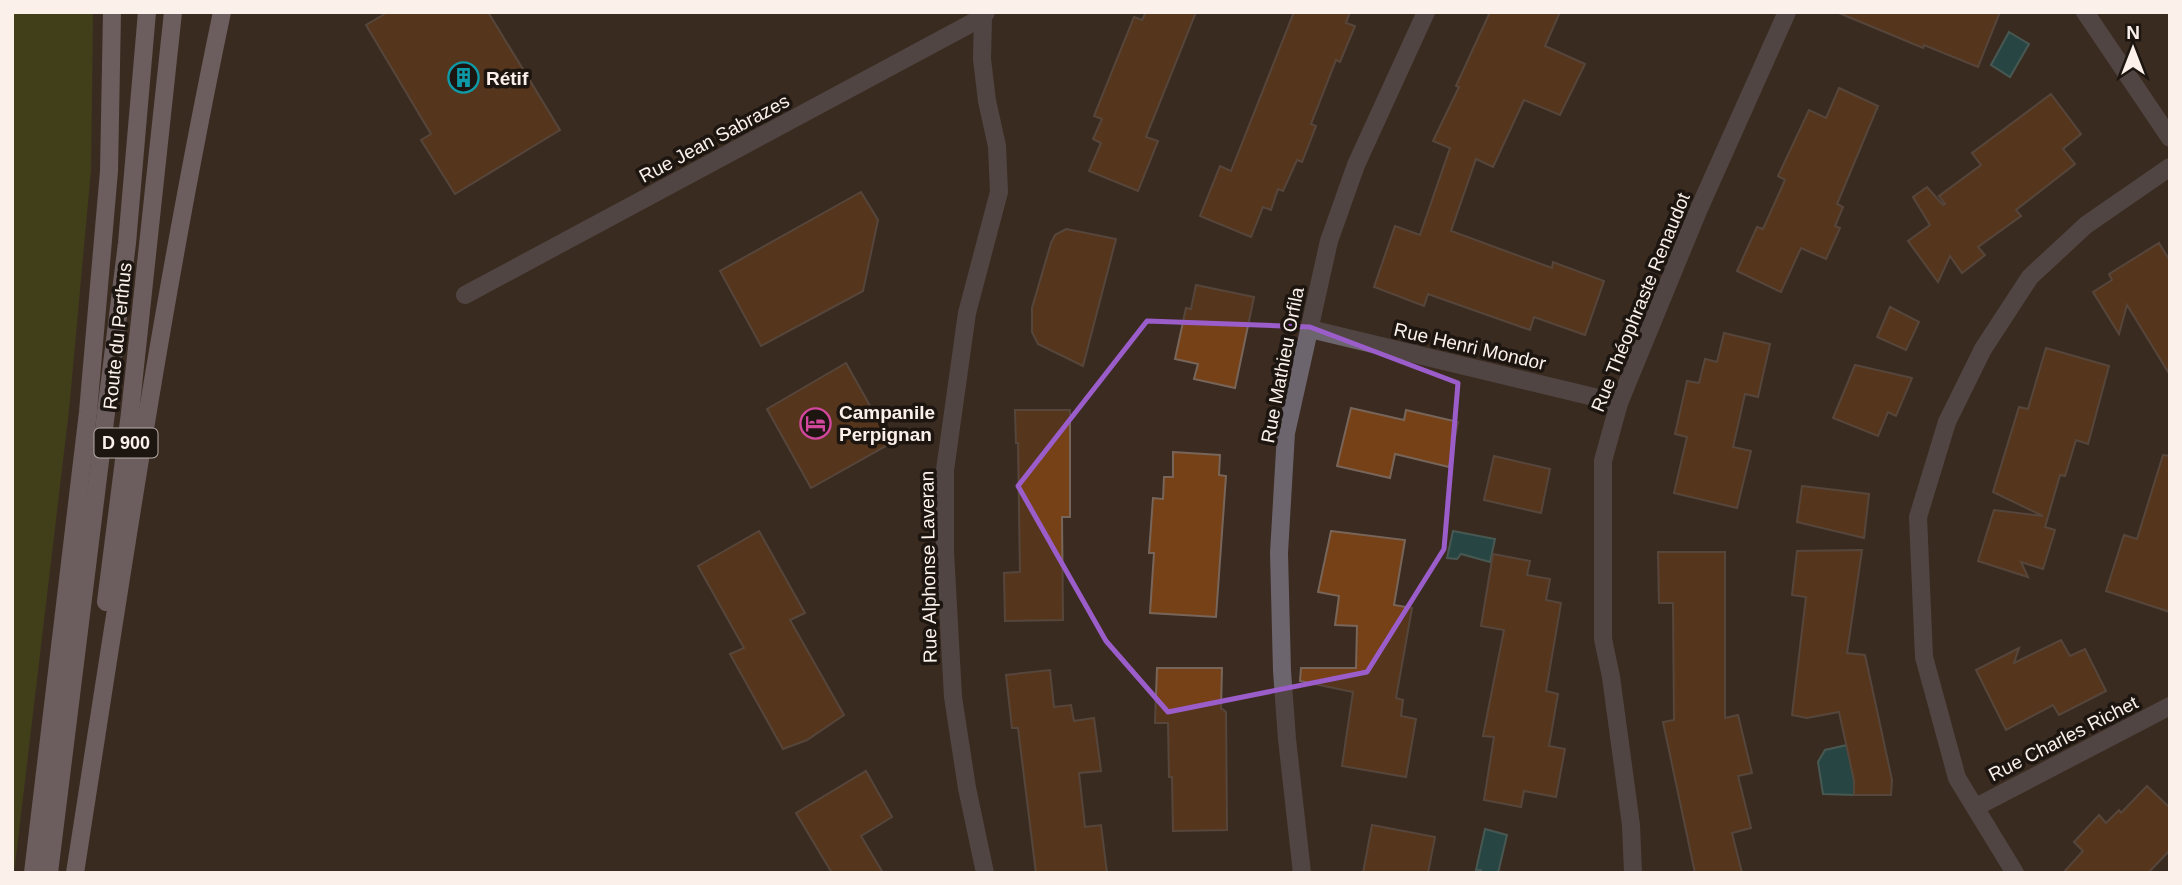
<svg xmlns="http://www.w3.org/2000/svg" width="2182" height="885" font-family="Arial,sans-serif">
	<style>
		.green { fill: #4b5711 }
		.water { fill: #11646b; stroke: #588e91; stroke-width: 2 }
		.building { fill: #774118; stroke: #786559; stroke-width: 2 }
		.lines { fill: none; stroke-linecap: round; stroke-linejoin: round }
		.minor { stroke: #6c656d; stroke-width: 18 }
		.primary { stroke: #a89baa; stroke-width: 18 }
		.marked { fill: none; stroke: #9b5dca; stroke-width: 5; stroke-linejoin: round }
		.labels { text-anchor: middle; stroke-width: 7; stroke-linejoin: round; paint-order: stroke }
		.shield { fill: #1c1510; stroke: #b9afa9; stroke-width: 2 }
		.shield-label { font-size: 18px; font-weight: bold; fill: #fcf1ea }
		.poi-label { font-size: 19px; font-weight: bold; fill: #fcf1ea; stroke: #1c1510; text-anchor: start }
		.street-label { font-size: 19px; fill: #fcf1ea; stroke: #1c1510 }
	</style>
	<rect width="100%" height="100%" fill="#3b2b20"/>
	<path class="green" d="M 12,12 L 93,12 L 91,170 L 69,410 L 14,873 Z"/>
	<g class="water">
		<path d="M 2009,32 L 2029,44 L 2010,77 L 1991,65 Z"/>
		<path d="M 1453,531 L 1495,539 L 1490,562 L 1461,554 L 1457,559 L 1447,558 Z"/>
		<path d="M 1847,745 L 1854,780 L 1854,795 L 1823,794 L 1818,762 L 1825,750 Z"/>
		<path d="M 1485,829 L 1507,835 L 1498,873 L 1481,873 L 1481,870 L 1476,870 Z"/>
	</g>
	<g class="building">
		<path d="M 388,12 L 488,12 L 560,130 L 455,194 L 421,140 L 431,134 L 366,25 Z"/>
		<path d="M 1146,12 L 1196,12 L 1146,137 L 1158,141 L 1138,191 L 1089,171 L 1101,143 L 1093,139 L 1102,119 L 1094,116 L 1134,17 L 1142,20 Z"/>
		<path d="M 1294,12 L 1350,12 L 1346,23 L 1355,26 L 1340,62 L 1336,60 L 1311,124 L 1316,126 L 1302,162 L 1297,160 L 1283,191 L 1278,189 L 1271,210 L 1263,207 L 1251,237 L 1200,216 L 1220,166 L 1231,171 Z"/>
		<path d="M 1490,12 L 1560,12 L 1545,46 L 1585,64 L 1560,115 L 1524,100 L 1493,167 L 1476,159 L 1451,231 L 1552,268 L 1553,262 L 1604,281 L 1585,335 L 1534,317 L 1530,330 L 1428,294 L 1424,306 L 1374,287 L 1395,226 L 1420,235 L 1450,148 L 1433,141 L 1459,87 L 1456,86 Z"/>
		<path d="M 2000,12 L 1978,67 L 1924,45 L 1923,48 L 1839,13 Z"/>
		<path d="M 1839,88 L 1878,106 L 1837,204 L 1843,207 L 1835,226 L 1840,228 L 1826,259 L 1801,248 L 1781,292 L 1737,271 L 1757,227 L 1763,229 L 1785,180 L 1778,176 L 1809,110 L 1826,118 Z"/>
		<path d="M 2051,94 L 2081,134 L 2063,149 L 2075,164 L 2016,210 L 2021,216 L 1978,247 L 1985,255 L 1962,273 L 1950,256 L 1938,282 L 1908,241 L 1930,225 L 1913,197 L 1927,187 L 1943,205 L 1945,204 L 1939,196 L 1981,165 L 1972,153 Z"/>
		<path d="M 861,192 L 878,220 L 863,291 L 761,346 L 720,271 Z"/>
		<path d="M 1066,229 L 1116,239 L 1083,366 L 1038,344 L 1032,332 L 1032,308 L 1051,243 L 1055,235 Z"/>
		<path d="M 2159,243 L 2170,261 L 2170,375 L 2127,305 L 2119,334 L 2093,292 L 2112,280 L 2109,274 Z"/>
		<path d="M 1196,285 L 1254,297 L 1235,388 L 1194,379 L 1198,364 L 1175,359 L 1186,308 L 1191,309 Z"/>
		<path d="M 1890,307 L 1919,322 L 1906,350 L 1877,337 Z"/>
		<path d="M 1724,333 L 1770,344 L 1758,397 L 1745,394 L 1733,447 L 1751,451 L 1737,508 L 1674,493 L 1687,437 L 1675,434 L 1687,381 L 1699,383 L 1705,359 L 1717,362 Z"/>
		<path d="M 2046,348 L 2109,366 L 2088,444 L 2076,440 L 2065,476 L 2060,475 L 2045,527 L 2055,530 L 2043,569 L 2021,562 L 2028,577 L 1978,561 L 1994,510 L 2043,516 L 1993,492 L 2019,407 L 2028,409 Z"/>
		<path d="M 846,363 L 891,443 L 811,488 L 767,409 Z"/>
		<path d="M 1855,365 L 1912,378 L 1896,416 L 1888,412 L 1878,436 L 1833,418 Z"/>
		<path d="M 1351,408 L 1404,420 L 1406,410 L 1458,422 L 1449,467 L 1395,454 L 1390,478 L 1337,466 Z"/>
		<path d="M 1015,410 L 1070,410 L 1070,517 L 1062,517 L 1063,620 L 1005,621 L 1004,573 L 1020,572 L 1018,443 L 1016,443 Z"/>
		<path d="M 1173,452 L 1220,455 L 1219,475 L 1226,476 L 1216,617 L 1150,613 L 1154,553 L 1149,553 L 1153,498 L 1163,499 L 1164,477 L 1173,477 Z"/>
		<path d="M 2163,455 L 2170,456 L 2170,612 L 2106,591 L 2124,535 L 2137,539 Z"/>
		<path d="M 1494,456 L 1550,469 L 1541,513 L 1484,500 Z"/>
		<path d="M 1802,486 L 1869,494 L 1864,538 L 1797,522 Z"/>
		<path d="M 759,531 L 805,613 L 790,620 L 844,715 L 807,740 L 783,749 L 730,654 L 744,648 L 698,566 Z"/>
		<path d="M 1331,531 L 1405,540 L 1394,605 L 1412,608 L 1396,698 L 1403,700 L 1401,716 L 1416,719 L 1406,777 L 1342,766 L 1353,692 L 1300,681 L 1301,668 L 1356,668 L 1357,626 L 1335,625 L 1339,596 L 1318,592 Z"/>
		<path d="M 1862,550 L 1847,653 L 1865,655 L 1892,780 L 1891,795 L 1854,795 L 1854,780 L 1839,712 L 1807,718 L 1792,715 L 1806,597 L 1792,595 L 1797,551 Z"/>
		<path d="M 1658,552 L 1725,552 L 1725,718 L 1738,715 L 1752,773 L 1738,776 L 1751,828 L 1732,833 L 1742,873 L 1695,873 L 1663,722 L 1674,720 L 1673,603 L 1659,603 Z"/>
		<path d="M 1493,554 L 1530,561 L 1527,575 L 1550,579 L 1546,600 L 1561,603 L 1546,691 L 1558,694 L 1549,746 L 1565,749 L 1556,797 L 1524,791 L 1521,807 L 1484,800 L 1494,737 L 1483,736 L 1504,630 L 1481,626 Z"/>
		<path d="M 2061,640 L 2070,656 L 2085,649 L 2106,691 L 2059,715 L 2053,705 L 2006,730 L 1976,670 L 2019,648 L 2014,663 Z"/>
		<path d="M 1157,668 L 1222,668 L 1221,708 L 1226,712 L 1227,830 L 1173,831 L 1172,777 L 1169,777 L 1168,723 L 1155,723 Z"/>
		<path d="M 1050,670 L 1054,707 L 1071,705 L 1074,721 L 1094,718 L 1101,771 L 1079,773 L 1085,827 L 1101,825 L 1107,873 L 1036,873 L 1018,728 L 1012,728 L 1006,675 Z"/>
		<path d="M 866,771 L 892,817 L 861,836 L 883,873 L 832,873 L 796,813 Z"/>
		<path d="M 2147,786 L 2170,808 L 2170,850 L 2148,873 L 2063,873 L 2083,851 L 2074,842 L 2099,815 L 2106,823 L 2119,810 L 2121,813 Z"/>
		<path d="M 1372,825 L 1435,837 L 1428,873 L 1363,873 Z"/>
	</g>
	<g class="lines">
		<g class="minor">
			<path d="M 2085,12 L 2170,138"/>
			<path d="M 465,295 L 983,17"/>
			<path d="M 1310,329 L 1619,403"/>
			<path d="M 1976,807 L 2170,706"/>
			<path d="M 985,873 L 967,788 L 953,697 L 945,552 L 945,470 L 967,313 L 999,192 L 997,146 L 987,101 L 982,59 L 983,17 L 986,12"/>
			<path d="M 1302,873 L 1287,739 L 1282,671 L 1279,553 L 1286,433 L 1329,241 L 1356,165 L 1426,12"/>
			<path d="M 1633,873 L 1631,825 L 1611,677 L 1603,639 L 1603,461 L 1619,403 L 1698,211 L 1787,12"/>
			<path d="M 2015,873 L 1957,778 L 1924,657 L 1918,517 L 1947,422 L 1983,349 L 2030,277 L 2086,225 L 2170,167"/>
		</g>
		<g class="primary">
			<path d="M 106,602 L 130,413 L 173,12"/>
			<path d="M 33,873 L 88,412 L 109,171 L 112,12"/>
			<path d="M 49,873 L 127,243 L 147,12"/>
			<path d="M 75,873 C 120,585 162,297 222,12"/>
		</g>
	</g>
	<path d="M0 0H2182V885H0ZM 1147,321 L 1310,327 L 1458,383 L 1444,549 L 1367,672 L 1168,712 L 1106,641 L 1018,486 Z" fill="#3b2b20" fill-opacity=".55" fill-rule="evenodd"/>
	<path class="marked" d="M 1147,321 L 1310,327 L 1458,383 L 1444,549 L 1367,672 L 1168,712 L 1106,641 L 1018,486 Z"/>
	<defs>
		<symbol id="building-ring" viewBox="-11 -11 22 22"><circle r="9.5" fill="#1c1510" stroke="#0f9aa8" stroke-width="1.5"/><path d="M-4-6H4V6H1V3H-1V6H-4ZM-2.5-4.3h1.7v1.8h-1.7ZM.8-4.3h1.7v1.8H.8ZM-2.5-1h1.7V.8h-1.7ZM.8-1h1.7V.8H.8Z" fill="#0f9aa8"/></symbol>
		<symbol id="hotel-ring" viewBox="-11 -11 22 22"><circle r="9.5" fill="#1c1510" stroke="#d1479c" stroke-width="1.5"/><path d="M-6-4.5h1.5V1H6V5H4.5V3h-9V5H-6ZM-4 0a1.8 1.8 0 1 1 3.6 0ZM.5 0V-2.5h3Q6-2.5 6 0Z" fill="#d1479c"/></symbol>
	</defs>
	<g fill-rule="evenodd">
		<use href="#building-ring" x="446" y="60" width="35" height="35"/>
		<use href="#hotel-ring" x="798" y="406" width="35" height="35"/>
	</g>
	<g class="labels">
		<rect class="shield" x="94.5" y="428.5" width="63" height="29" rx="5"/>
		<g class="shield-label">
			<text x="126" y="449">D 900</text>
		</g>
		<g class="poi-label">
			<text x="486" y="85">Rétif</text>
			<text x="839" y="419">Campanile<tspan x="839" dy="22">Perpignan</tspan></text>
		</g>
		<g class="street-label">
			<text transform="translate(714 138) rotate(-28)" y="7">Rue Jean Sabrazes</text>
			<text transform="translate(1640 302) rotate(-68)" y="7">Rue Théophraste Renaudot</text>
			<text transform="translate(117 336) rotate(-84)" y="7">Route du Perthus</text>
			<text transform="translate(1470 346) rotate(13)" y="7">Rue Henri Mondor</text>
			<text transform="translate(1282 365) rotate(-79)" y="7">Rue Mathieu Orfila</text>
			<text transform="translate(928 567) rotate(-91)" y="7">Rue Alphonse Laveran</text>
			<text transform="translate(2063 738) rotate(-27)" y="7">Rue Charles Richet</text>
		</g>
	</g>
	<rect width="2182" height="885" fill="none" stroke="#fcf1ea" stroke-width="28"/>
	<g transform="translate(2133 49)" stroke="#1c1510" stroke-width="5" paint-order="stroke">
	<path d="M0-5L12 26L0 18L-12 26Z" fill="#fcf1ea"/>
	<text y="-10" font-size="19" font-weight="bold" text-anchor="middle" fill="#fcf1ea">N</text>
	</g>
</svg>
